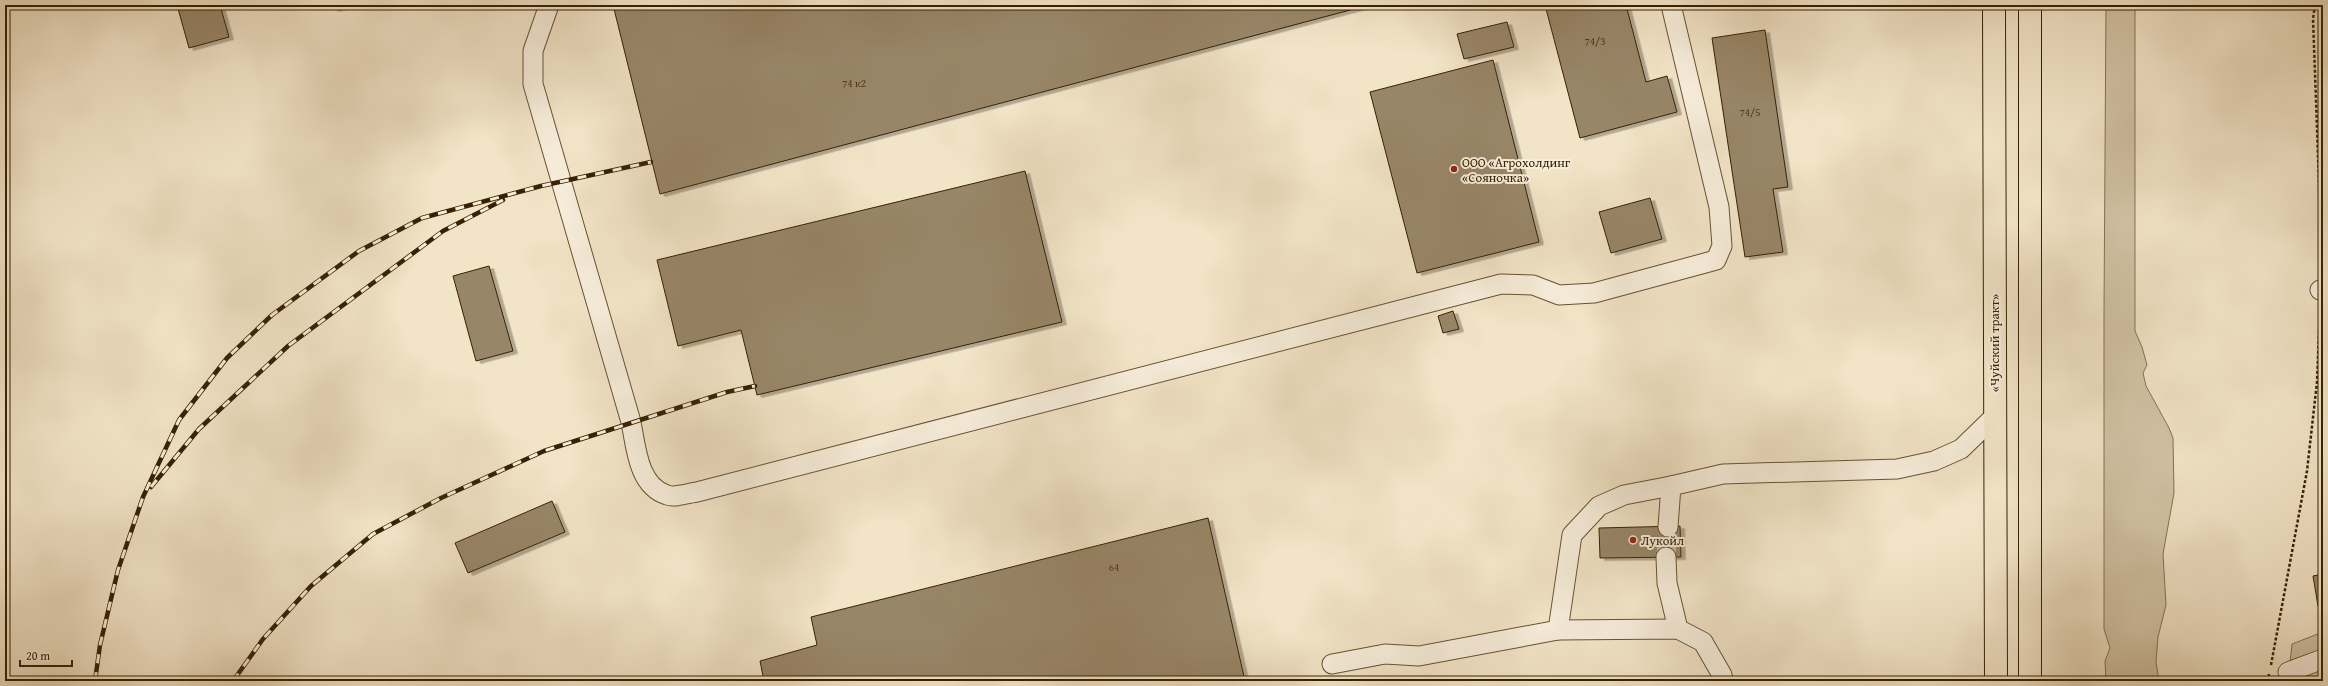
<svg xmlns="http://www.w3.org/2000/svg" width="2328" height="686" font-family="'Gentium Book Plus',serif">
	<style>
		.green { fill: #d2c3a5; stroke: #847252 }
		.building { fill: #988667; stroke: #372100; filter: url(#shadow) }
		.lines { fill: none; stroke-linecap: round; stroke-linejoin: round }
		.minor-tunnel { stroke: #cdbd9f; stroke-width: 19; stroke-dasharray: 19 10; stroke-linecap: butt }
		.minor-casing { stroke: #665232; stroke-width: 21 }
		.highway-casing { stroke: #372100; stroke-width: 24 }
		.path { stroke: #372100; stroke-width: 2.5; stroke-dasharray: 3 2; stroke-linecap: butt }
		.minor { stroke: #f7eddb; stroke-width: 19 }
		.highway { stroke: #f2e4c7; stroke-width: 22 }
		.rail-casing { stroke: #372100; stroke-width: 4.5 }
		.rail { stroke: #f7eddb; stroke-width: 3; stroke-dasharray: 9; stroke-linecap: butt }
		.poi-dot { fill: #8f2418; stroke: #f7eddb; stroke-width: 1.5 }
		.labels { text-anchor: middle; stroke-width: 4; stroke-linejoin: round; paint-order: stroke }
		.number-label { font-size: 11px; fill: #4f3a1a }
		.poi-label { font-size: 13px; fill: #372100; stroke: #f7eddb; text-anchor: start }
		.street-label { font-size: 13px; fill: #372100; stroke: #f7eddb }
	</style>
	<defs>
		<filter id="shadow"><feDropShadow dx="4.5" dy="2.5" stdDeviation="0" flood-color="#0004"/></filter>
	</defs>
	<rect width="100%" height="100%" fill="#f2e4c7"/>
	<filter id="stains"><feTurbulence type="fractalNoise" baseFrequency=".005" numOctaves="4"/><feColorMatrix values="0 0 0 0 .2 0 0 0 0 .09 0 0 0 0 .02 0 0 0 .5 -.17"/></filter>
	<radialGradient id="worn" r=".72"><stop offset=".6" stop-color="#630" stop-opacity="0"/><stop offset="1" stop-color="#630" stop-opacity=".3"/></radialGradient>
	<g class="green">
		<path d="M 2106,5 L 2139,5 L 2135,7 L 2135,331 L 2142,347 L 2147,365 L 2143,373 L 2146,386 L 2169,428 L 2173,438 L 2174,493 L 2163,554 L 2166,605 L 2158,637 L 2156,662 L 2159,681 L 2106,681 L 2105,661 L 2110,648 L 2104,629 L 2104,312 Z"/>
		<path d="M 2323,632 L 2323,681 L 2288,681 L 2292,644 Z"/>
	</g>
	<g class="building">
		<path d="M 177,5 L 220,5 L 229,37 L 189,48 Z"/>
		<path d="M 332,5 L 350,5 L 334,9 Z"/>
		<path d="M 613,5 L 1369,5 L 660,194 Z"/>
		<path d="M 1545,5 L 1626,5 L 1646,82 L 1667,76 L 1677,112 L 1580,138 Z"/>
		<path d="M 1507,22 L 1514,47 L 1464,59 L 1457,34 Z"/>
		<path d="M 1765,30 L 1788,187 L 1773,189 L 1783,252 L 1745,257 L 1712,38 Z"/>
		<path d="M 1493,60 L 1539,242 L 1417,273 L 1370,92 Z"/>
		<path d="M 1025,171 L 1062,322 L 757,395 L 741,330 L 678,346 L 657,260 Z"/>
		<path d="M 1650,198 L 1662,239 L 1611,253 L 1599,212 Z"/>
		<path d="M 489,266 L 513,351 L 476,361 L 453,276 Z"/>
		<path d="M 1453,311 L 1459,329 L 1443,333 L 1438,316 Z"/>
		<path d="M 2321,479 L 2323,479 L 2323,514 L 2322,514 Z"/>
		<path d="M 552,501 L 565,532 L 468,573 L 455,543 Z"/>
		<path d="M 1208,518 L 1245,681 L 764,681 L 760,661 L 817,645 L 811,617 Z"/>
		<path d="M 1680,526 L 1681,557 L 1600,558 L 1599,528 Z"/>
		<path d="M 2323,574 L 2323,605 L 2318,606 L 2313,576 Z"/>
	</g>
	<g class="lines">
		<path class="minor-tunnel" d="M 1666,557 L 1668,527"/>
		<defs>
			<g id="minor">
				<path d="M 549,5 L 533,51 L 533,84 L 631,422 C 636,447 638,486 667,495 C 675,498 689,493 697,492 L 1501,284 L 1533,285 L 1559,295 L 1594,293 L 1716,260 L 1722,246 L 1719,207 L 1671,5"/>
				<path d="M 2320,290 L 2323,289"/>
				<path d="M 1668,527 L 1671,486 L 1723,474 L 1897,469 L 1934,461 L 1961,449 L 1994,417"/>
				<path d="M 1666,557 L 1667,583 L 1678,629"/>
				<path d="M 1558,630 L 1678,629 L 1703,642 L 1722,675 L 1723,681"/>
				<path d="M 1332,664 L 1385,654 L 1419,656 L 1558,630 L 1572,535 L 1599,506 L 1624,495 L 1671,486"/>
				<path d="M 2288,672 L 2323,659"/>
			</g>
			<g id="highway">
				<path d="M 1994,5 L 1996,681"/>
				<path d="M 2030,5 L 2030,681"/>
			</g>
		</defs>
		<use href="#minor" class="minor-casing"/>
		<use href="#highway" class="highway-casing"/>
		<g class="path">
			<path d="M 2315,5 L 2313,19 L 2319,183 L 2320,273"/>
			<path d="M 2271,665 L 2307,471 L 2317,382 L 2320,308"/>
			<path d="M 2268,681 L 2269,674"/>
		</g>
		<use href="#minor" class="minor"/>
		<use href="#highway" class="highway"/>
		<defs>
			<g id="rail">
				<path d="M 151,487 L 199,429 L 288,346 L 443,231 L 503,200"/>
				<path d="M 95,681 L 100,645 L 118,570 L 143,497 L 179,420 L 227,358 L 272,315 L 359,251 L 422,218 L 541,186 L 651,162"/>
				<path d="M 233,681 L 263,639 L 311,586 L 373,534 L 441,498 L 544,451 L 727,392 L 755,386"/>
			</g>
		</defs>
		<use href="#rail" class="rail-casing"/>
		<use href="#rail" class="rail"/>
	</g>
	<g class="poi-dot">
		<circle cx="1454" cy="169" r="4"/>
		<circle cx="1633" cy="540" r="4"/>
	</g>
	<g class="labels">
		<g class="number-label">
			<text x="1595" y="45">74/3</text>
			<text x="854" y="87">74 к2</text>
			<text x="1750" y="116">74/5</text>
			<text x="1114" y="571">64</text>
		</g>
		<g class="poi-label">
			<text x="1462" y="167">ООО «Агрохолдинг<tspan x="1462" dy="15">«Сояночка»</tspan></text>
			<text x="1641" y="545">Лукойл</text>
		</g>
		<g class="street-label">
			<text transform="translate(1994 343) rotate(-90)" y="5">«Чуйский тракт»</text>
		</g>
	</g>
	<rect width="2328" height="686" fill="none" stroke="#f2e4c7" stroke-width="20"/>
	<rect x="6" y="6" width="2316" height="674" fill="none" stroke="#372100" stroke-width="2"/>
	<rect x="10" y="10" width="2308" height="666" fill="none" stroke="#372100"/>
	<path d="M20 660v6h52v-6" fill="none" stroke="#372100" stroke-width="2"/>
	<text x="26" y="660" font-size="12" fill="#372100" stroke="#f7eddb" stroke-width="3" paint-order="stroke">20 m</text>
	<rect width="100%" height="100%" filter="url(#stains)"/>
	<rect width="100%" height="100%" fill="url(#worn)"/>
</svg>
